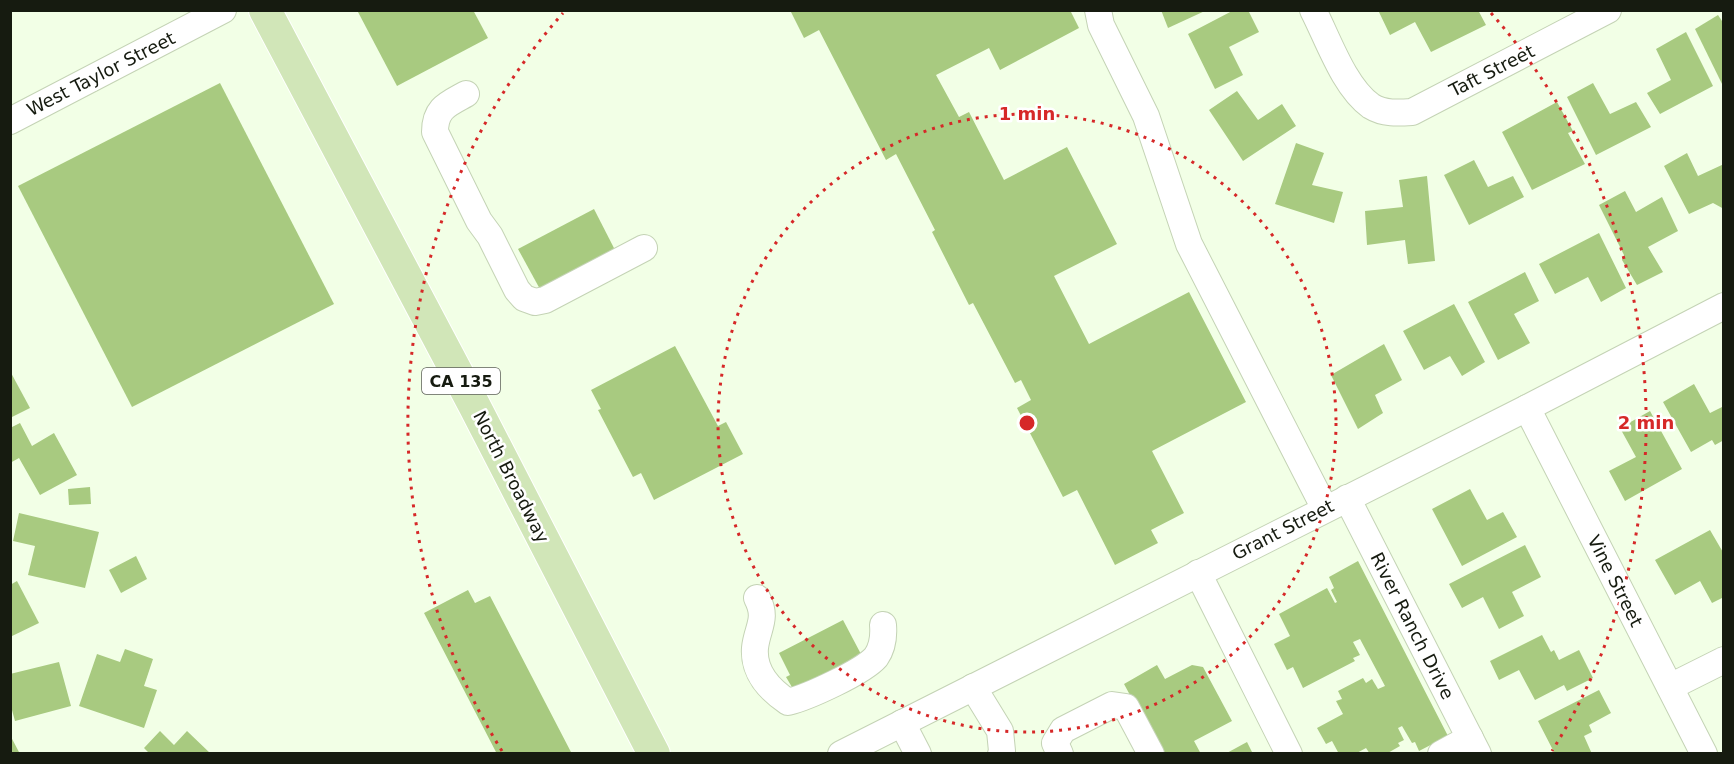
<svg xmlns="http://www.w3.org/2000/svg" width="1734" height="764" font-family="'DejaVu Sans',sans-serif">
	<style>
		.building { fill: #a8ca80 }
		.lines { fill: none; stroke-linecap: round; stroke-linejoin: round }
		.minor-casing { stroke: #c4d3b5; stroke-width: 28 }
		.major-casing { stroke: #fff; stroke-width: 34 }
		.minor { stroke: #fff; stroke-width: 26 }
		.major { stroke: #d1e6b8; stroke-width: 32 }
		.ring { fill: none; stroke: #d62828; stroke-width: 3; stroke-dasharray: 3 6 }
		.labels { text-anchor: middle; stroke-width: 5; stroke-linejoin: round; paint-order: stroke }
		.shield { fill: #fff; stroke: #5c5f58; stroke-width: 1.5 }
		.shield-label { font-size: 16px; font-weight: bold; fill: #161b10 }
		.street-label { font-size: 18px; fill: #161b10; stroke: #fff }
		.centre { fill: #d62828; stroke: #fff; stroke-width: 3 }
		.ring-label { font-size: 18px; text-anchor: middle; font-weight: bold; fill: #d62828; stroke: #fff; stroke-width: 5; stroke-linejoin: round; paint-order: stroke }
	</style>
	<rect width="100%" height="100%" fill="#f2ffe6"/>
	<g class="building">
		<path d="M 361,10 L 473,10 L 488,38 L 397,86 L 358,12 Z"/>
		<path d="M 790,10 L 1070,10 L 1079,28 L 1000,70 L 989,48 L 936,75 L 959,117 L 969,112 L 1004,180 L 1067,147 L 1117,244 L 1054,276 L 1089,344 L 1189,292 L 1246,402 L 1152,451 L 1184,513 L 1151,530 L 1158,543 L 1115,565 L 1077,490 L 1063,497 L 1017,408 L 1031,400 L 1021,380 L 1015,383 L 973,303 L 969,305 L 932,232 L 935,230 L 896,154 L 886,160 L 819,30 L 804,38 Z"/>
		<path d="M 1161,10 L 1207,10 L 1168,28 Z"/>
		<path d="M 1234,10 L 1248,10 L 1259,32 L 1229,47 L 1243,75 L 1215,89 L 1188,34 Z"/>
		<path d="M 1378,10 L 1478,10 L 1486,25 L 1431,52 L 1415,22 L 1390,35 Z"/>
		<path d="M 1718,15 L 1724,24 L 1724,88 L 1695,29 Z"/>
		<path d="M 1686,32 L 1713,86 L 1660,114 L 1647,93 L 1671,80 L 1656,49 Z"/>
		<path d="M 220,83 L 334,304 L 132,407 L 18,186 Z"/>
		<path d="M 1593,83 L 1610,114 L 1636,102 L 1651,127 L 1596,155 L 1567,97 Z"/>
		<path d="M 1237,91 L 1258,120 L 1282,104 L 1296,126 L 1243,161 L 1209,110 Z"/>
		<path d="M 1557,102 L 1573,131 L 1568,133 L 1585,164 L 1532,190 L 1502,132 Z"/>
		<path d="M 1296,143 L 1324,153 L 1312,185 L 1343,192 L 1334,223 L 1275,204 Z"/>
		<path d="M 1687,153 L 1698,176 L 1724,164 L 1724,209 L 1713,203 L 1689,214 L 1664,166 Z"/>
		<path d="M 1474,160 L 1488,187 L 1513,176 L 1524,197 L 1469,225 L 1444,175 Z"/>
		<path d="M 1427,176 L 1435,261 L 1408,264 L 1405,240 L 1367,245 L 1365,211 L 1403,207 L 1399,180 Z"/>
		<path d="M 1625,191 L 1636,212 L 1662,197 L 1678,231 L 1648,247 L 1663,272 L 1637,285 L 1622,260 L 1624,255 L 1599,205 Z"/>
		<path d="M 594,209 L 616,252 L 541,291 L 518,249 Z"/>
		<path d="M 1599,233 L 1626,288 L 1601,302 L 1588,277 L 1555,294 L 1539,264 Z"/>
		<path d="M 1525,272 L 1539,301 L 1514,314 L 1530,343 L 1498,360 L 1468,302 Z"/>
		<path d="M 1454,304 L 1485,362 L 1462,376 L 1450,356 L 1424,370 L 1403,331 Z"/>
		<path d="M 1384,344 L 1402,380 L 1375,395 L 1383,413 L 1358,429 L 1331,375 Z"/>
		<path d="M 675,346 L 718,426 L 726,422 L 743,454 L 654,500 L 641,473 L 633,477 L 598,410 L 601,409 L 591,390 Z"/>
		<path d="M 10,371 L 30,408 L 10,418 Z"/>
		<path d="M 1694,384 L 1710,413 L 1724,406 L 1724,440 L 1715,445 L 1712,440 L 1691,452 L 1663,402 Z"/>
		<path d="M 1650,411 L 1682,469 L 1625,501 L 1609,471 L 1636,457 L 1620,428 Z"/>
		<path d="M 20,423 L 32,446 L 54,433 L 77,475 L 40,495 L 19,458 L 10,463 L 10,428 Z"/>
		<path d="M 90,487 L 91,504 L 69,505 L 68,489 Z"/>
		<path d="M 1470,489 L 1487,520 L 1503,512 L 1517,537 L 1462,566 L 1432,509 Z"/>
		<path d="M 19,513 L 99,532 L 85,588 L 28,575 L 35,546 L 13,541 Z"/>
		<path d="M 1710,530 L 1724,554 L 1724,597 L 1712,603 L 1700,581 L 1675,595 L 1655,560 Z"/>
		<path d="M 1525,545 L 1541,577 L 1512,592 L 1524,616 L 1499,629 L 1483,597 L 1462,608 L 1449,584 Z"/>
		<path d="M 136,556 L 147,579 L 121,593 L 109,570 Z"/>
		<path d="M 1358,561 L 1448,736 L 1419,751 L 1415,742 L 1412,743 L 1402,726 L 1398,728 L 1404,740 L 1398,743 L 1400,746 L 1386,754 L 1370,754 L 1366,748 L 1355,754 L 1339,754 L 1332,741 L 1326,744 L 1317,728 L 1343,714 L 1336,701 L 1342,699 L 1338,691 L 1363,678 L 1366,683 L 1372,679 L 1378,689 L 1385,686 L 1360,639 L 1353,642 L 1360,655 L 1353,658 L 1355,661 L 1303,688 L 1293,667 L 1287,670 L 1274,644 L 1290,636 L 1279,614 L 1327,588 L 1335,603 L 1337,602 L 1331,590 L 1334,588 L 1329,577 Z"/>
		<path d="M 17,581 L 39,623 L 10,637 L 10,585 Z"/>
		<path d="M 468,590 L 475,603 L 490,596 L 572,754 L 497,754 L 424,613 Z"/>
		<path d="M 843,620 L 862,656 L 796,694 L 786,677 L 790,675 L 779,653 Z"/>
		<path d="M 1542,635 L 1551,652 L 1554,650 L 1559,660 L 1579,650 L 1593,678 L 1567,691 L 1564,685 L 1535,700 L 1519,670 L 1499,680 L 1490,661 Z"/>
		<path d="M 125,649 L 153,659 L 144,686 L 157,690 L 144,728 L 79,706 L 97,654 L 120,662 Z"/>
		<path d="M 59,662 L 71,706 L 15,721 L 10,703 L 10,674 Z"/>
		<path d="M 1157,665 L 1165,679 L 1192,665 L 1203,667 L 1232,721 L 1194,741 L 1201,754 L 1162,754 L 1124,684 Z"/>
		<path d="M 1599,690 L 1611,713 L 1589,725 L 1592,732 L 1584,736 L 1592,754 L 1555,754 L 1538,721 Z"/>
		<path d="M 160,731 L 174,745 L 187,731 L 211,754 L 150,754 L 144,748 Z"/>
		<path d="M 10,735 L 20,754 L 10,754 Z"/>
		<path d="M 1247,742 L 1253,754 L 1225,754 Z"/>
	</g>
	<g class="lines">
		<defs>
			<g id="minor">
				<path d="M 1098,10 L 1101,25 L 1146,116 L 1189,244 L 1325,509"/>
				<path d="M 1313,10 C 1328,39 1344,87 1371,106 C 1384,114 1398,113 1412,112 L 1608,10"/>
				<path d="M 466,94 C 448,104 435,108 435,132 L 479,221 L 490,236 L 517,290 L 524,298 L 535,302 L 545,300 L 644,248"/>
				<path d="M 10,121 L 223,10"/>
				<path d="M 1527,408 L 1704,754"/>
				<path d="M 1347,498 L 1478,754"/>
				<path d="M 1198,573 L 1289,754"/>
				<path d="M 757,598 C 768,619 757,628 755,648 C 753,672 770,690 788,702 C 808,697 863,672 876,657 C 883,647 884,637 883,625"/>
				<path d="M 973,687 L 1000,731 L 1002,751 L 1001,754"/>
				<path d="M 1670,687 L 1724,660"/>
				<path d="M 902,723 L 918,754"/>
				<path d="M 841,754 L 1527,408 L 1724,306"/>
				<path d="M 1060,754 L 1055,743 L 1063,730 L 1112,705 L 1126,707 L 1151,754"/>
				<path d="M 1441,754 L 1470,738"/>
			</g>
			<path id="major" d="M 265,10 L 474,405 L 654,754"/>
		</defs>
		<use href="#minor" class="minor-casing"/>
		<use href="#major" class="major-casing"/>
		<use href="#minor" class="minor"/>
		<use href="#major" class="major"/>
	</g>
	<g class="ring">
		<circle cx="1027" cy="423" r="309"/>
		<path d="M502 751A619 619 0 0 1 563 13M1491 13A619 619 0 0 1 1552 751"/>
	</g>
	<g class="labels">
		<rect class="shield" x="422" y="368" width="78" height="26" rx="4.5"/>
		<g class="shield-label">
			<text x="461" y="387">CA 135</text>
		</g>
		<g class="street-label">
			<text transform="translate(1492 71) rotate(-27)" y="6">Taft Street</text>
			<text transform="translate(101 74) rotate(-27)" y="6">West Taylor Street</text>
			<text transform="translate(511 477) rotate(63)" y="6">North Broadway</text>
			<text transform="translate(1283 530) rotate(-27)" y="6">Grant Street</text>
			<text transform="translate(1615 581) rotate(63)" y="6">Vine Street</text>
			<text transform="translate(1412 626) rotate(63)" y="6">River Ranch Drive</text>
		</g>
	</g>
	<circle cx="1027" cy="423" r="9" class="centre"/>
	<g class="ring-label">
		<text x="1027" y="120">1 min</text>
		<text x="1646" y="429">2 min</text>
	</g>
	<rect width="1734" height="764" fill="none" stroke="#161b10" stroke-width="24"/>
</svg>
